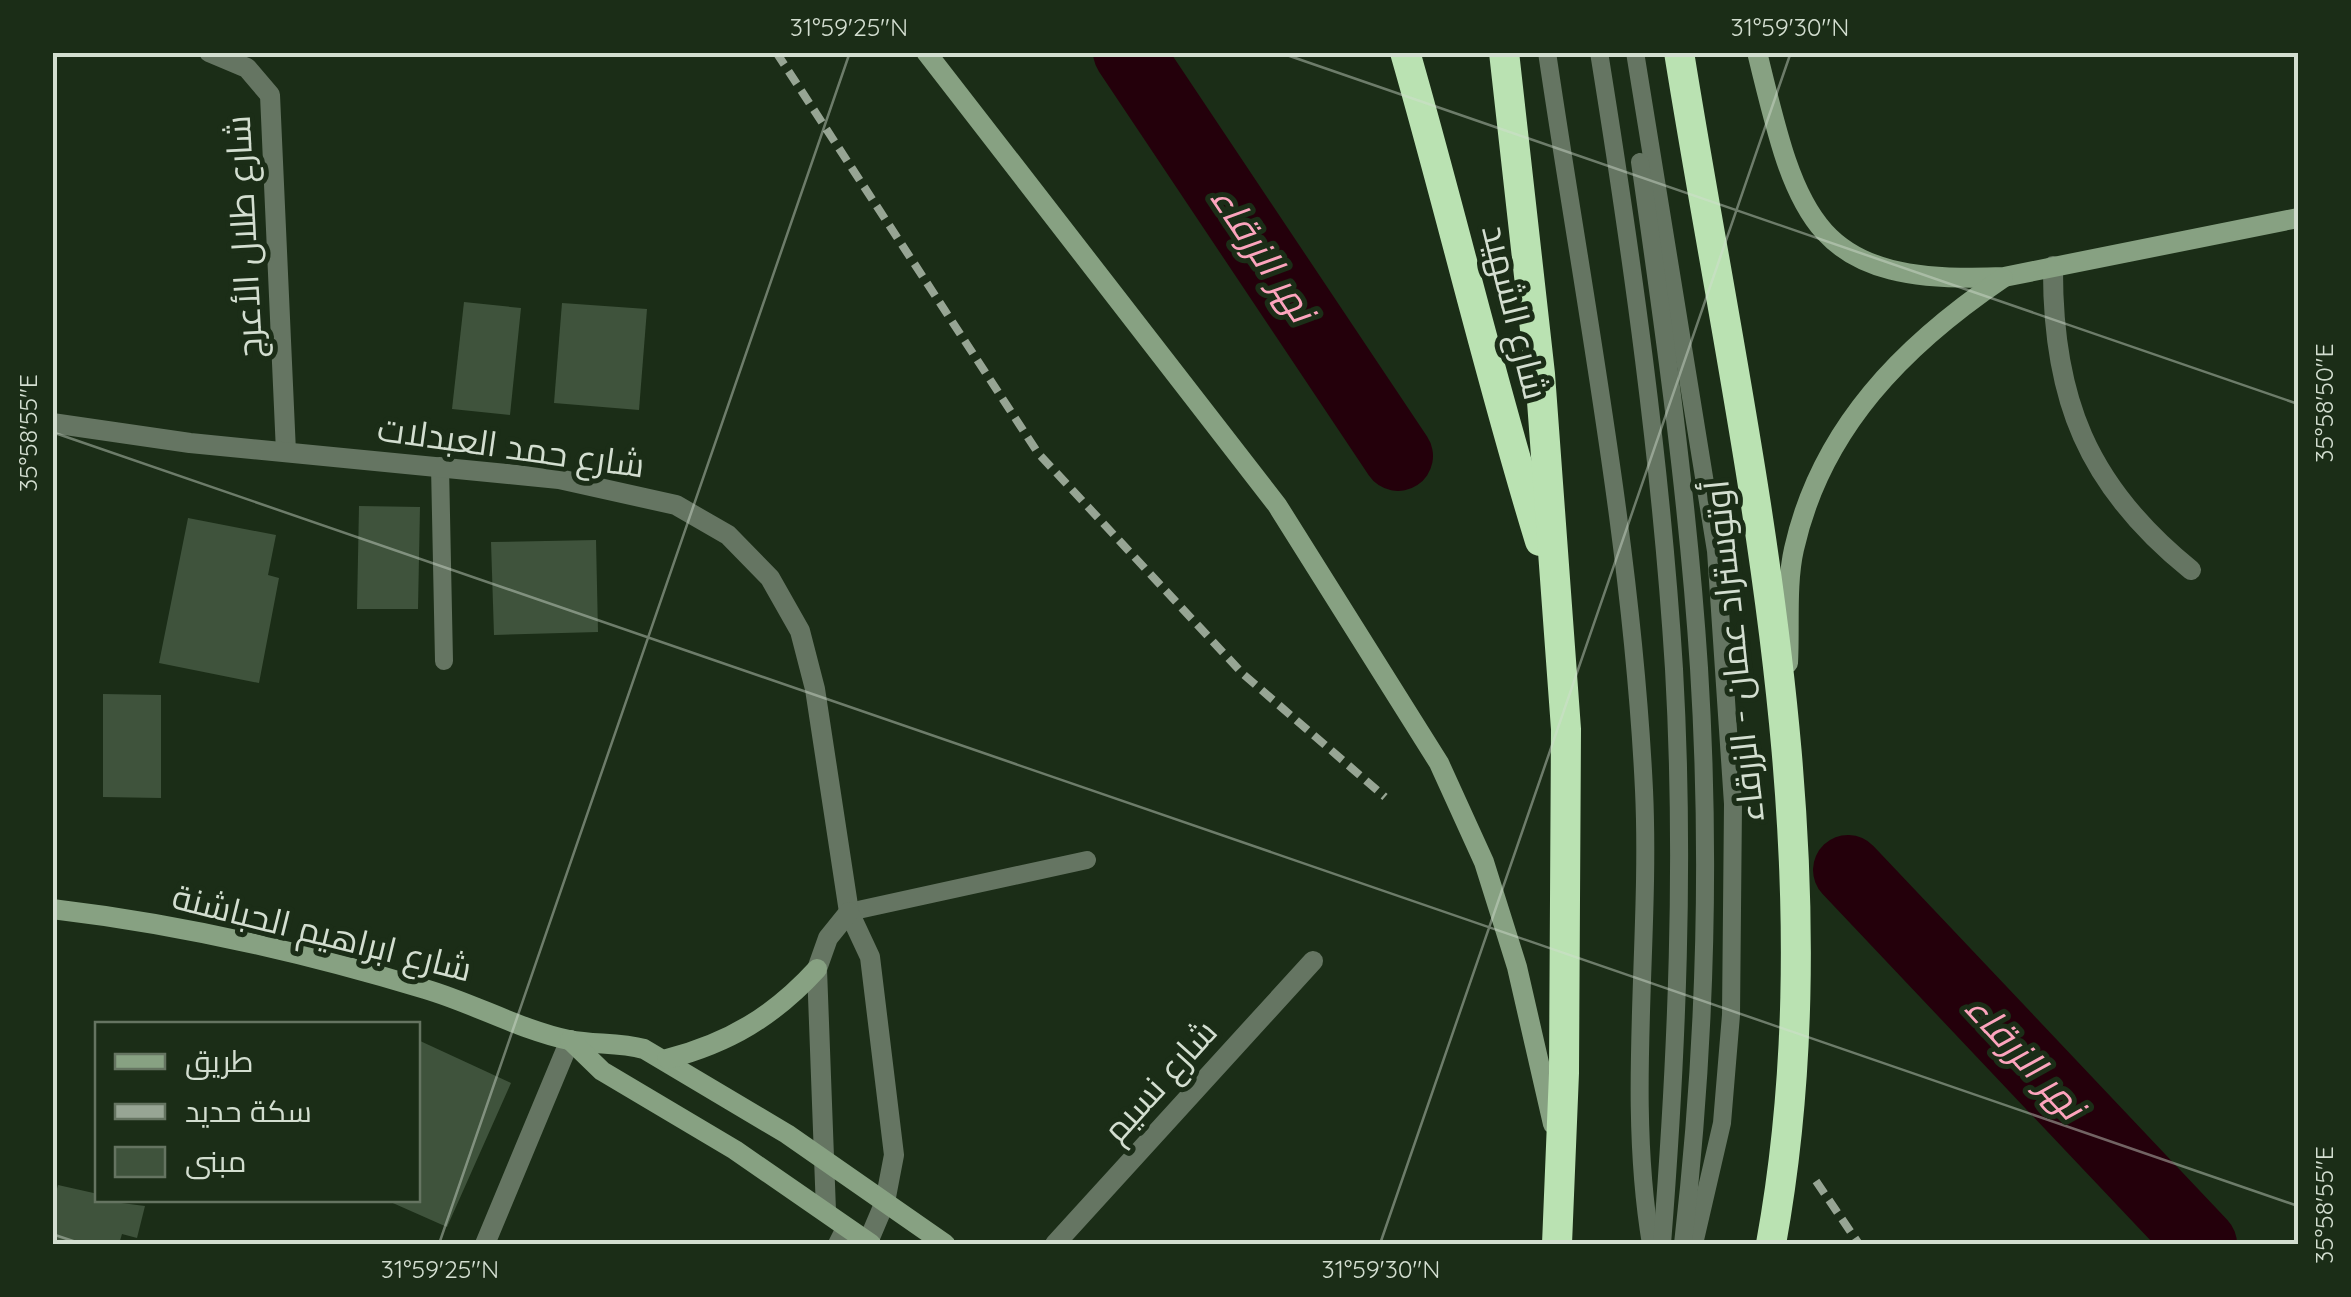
<svg xmlns="http://www.w3.org/2000/svg" width="2351" height="1297" font-family="Quicksand,Cairo,sans-serif">
	<style>
		.lines { fill: none; stroke-linecap: round; stroke-linejoin: round }
		.river { stroke: #24000b; stroke-width: 70 }
		.building { fill: #3f533c }
		.lane { stroke: #657562; stroke-width: 18 }
		.street { stroke: #657562; stroke-width: 20 }
		.secondary { stroke: #87a182; stroke-width: 20 }
		.highway { stroke: #bae2b2; stroke-width: 30 }
		.rail { stroke: #97a594; stroke-width: 8; stroke-dasharray: 15 8; stroke-linecap: butt }
		.ticks { fill: none; stroke: #d3ded0; stroke-width: 2.5; stroke-opacity: 0.45 }
		.labels { text-anchor: middle; stroke-width: 10; stroke-linejoin: round; paint-order: stroke }
		.street-label { font-size: 35px; fill: #d3ded0; stroke: #1b2d17 }
		.water-label { font-size: 38px; font-style: italic; fill: #fca4bd; stroke: #1b2d17 }
		.neatline { fill: none; stroke: #d3ded0; stroke-width: 4 }
		.ticks-label { font-size: 25px; text-anchor: middle; fill: #d3ded0 }
	</style>
	<rect width="100%" height="100%" fill="#1b2d17"/>
	<g class="lines">
		<g class="river">
			<path d="M 1128,52 L 1398,456"/>
			<path d="M 1848,870 L 2202,1244"/>
		</g>
	</g>
	<g class="building">
		<path d="M 464,302 L 521,308 L 510,415 L 452,409 Z"/>
		<path d="M 562,303 L 647,309 L 639,410 L 554,403 Z"/>
		<path d="M 359,506 L 420,507 L 418,609 L 357,609 Z"/>
		<path d="M 188,518 L 276,535 L 268,575 L 279,578 L 259,683 L 159,663 Z"/>
		<path d="M 596,540 L 598,632 L 494,635 L 491,542 Z"/>
		<path d="M 103,694 L 161,695 L 161,798 L 103,797 Z"/>
		<path d="M 418,1040 L 511,1083 L 447,1227 L 386,1200 L 418,1200 Z"/>
		<path d="M 58,1185 L 98,1194 L 98,1200 L 145,1206 L 137,1238 L 122,1234 L 119,1244 L 52,1244 L 52,1208 Z"/>
	</g>
	<g class="lines">
		<g class="lane">
			<path d="M 1547,52 C 1583,297 1632,542 1644,790 C 1651,940 1626,1096 1651,1244"/>
			<path d="M 1599,52 C 1632,257 1661,462 1674,669 C 1685,861 1677,1054 1662,1244"/>
			<path d="M 1635,52 L 1716,551 L 1733,804 L 1731,1015 L 1722,1123 L 1694,1244"/>
			<path d="M 1640,162 C 1664,329 1688,499 1699,668 C 1711,860 1705,1053 1683,1244"/>
			<path d="M 440,466 L 444,661"/>
			<path d="M 849,912 L 1087,860"/>
			<path d="M 837,1244 L 846,1226"/>
		</g>
		<g class="street">
			<path d="M 209,52 L 247,68 L 270,95 L 286,452"/>
			<path d="M 2053,266 C 2052,398 2087,486 2191,570"/>
			<path d="M 52,423 L 190,443 L 559,479 L 676,505 L 728,535 L 770,578 L 800,631 L 815,689 L 849,912 L 870,957 L 894,1155 L 885,1202 L 868,1242"/>
			<path d="M 826,1211 L 817,969 L 828,938 L 849,912"/>
			<path d="M 485,1244 L 570,1040"/>
			<path d="M 1055,1244 L 1313,961"/>
		</g>
		<g class="secondary">
			<path d="M 926,52 L 1277,505 L 1439,763 L 1484,862 L 1517,967 L 1553,1124"/>
			<path d="M 1757,52 C 1798,222 1813,286 2004,277 L 2298,218"/>
			<path d="M 1788,663 C 1790,627 1786,584 1794,549 C 1821,428 1904,345 2003,278"/>
			<path d="M 52,909 C 179,924 303,952 425,989 C 473,1003 521,1030 569,1040 C 594,1045 619,1042 644,1049 L 787,1134 L 945,1244"/>
			<path d="M 570,1040 L 602,1071 L 735,1150 L 871,1244"/>
			<path d="M 667,1059 C 729,1043 774,1016 817,969"/>
		</g>
		<g class="highway">
			<path d="M 1405,52 C 1452,215 1490,379 1540,541"/>
			<path d="M 1504,52 L 1540,374 L 1566,729 L 1564,1073 L 1557,1244"/>
			<path d="M 1679,52 C 1742,445 1843,847 1771,1244"/>
		</g>
		<g class="rail">
			<path d="M 776,52 L 1038,453 L 1243,674 L 1385,797"/>
			<path d="M 1816,1181 L 1859,1244"/>
		</g>
	</g>
	<path class="ticks" d="M 1278,52 L 2298,404M 52,432 L 2298,1206M 52,1234 L 82,1244M 439,1244 L 850,52M 1380,1244 L 1791,52"/>
	<g class="labels">
		<g class="street-label">
			<text transform="translate(244 237) rotate(-93)" y="12">شارع طلال الأعرج</text>
			<text transform="translate(1515 312) rotate(76)" y="12">شارع الشهيد</text>
			<text transform="translate(511 447) rotate(8)" y="12">شارع حمد العبدلات</text>
			<text transform="translate(1734 651) rotate(-96)" y="12">أوتوستراد عمان - الزرقاء</text>
			<text transform="translate(322 933) rotate(14)" y="12">شارع ابراهيم الحباشنة</text>
			<text transform="translate(1160 1081) rotate(-48)" y="12">شارع نسيم</text>
		</g>
		<g class="water-label">
			<text transform="translate(1263 254) rotate(56)" y="13">نهر الزرقاء</text>
			<text transform="translate(2025 1057) rotate(47)" y="13">نهر الزرقاء</text>
		</g>
	</g>
	<rect width="2351" height="1297" fill="none" stroke="#1b2d17" stroke-width="110"/>
	<rect x="95" y="1022" width="325" height="180" fill="#1b2d17" stroke="#657461" stroke-width="2.5"/>
	<rect x="115" y="1054" width="50" height="15" fill="#87a182" stroke="#657461" stroke-width="2.5"/>
	<text x="185" y="1072" font-size="30" fill="#d3ded0">طريق</text>
	<rect x="115" y="1104" width="50" height="15" fill="#97a594" stroke="#657461" stroke-width="2.5"/>
	<text x="185" y="1122" font-size="30" fill="#d3ded0">سكة حديد</text>
	<rect x="115" y="1147" width="50" height="30" fill="#3f533c" stroke="#657461" stroke-width="2.5"/>
	<text x="185" y="1172" font-size="30" fill="#d3ded0">مبنى</text>
	<rect x="55" y="55" width="2241" height="1187" class="neatline"/>
	<g class="ticks-label">
		<text x="849" y="36">31°59'25"N</text>
		<text x="1790" y="36">31°59'30"N</text>
		<text transform="translate(2324 403) rotate(-90)" y="9">35°58'50"E</text>
		<text transform="translate(28 433) rotate(-90)" y="9">35°58'55"E</text>
		<text transform="translate(2324 1205) rotate(-90)" y="9">35°58'55"E</text>
		<text x="440" y="1278">31°59'25"N</text>
		<text x="1381" y="1278">31°59'30"N</text>
	</g>
</svg>
